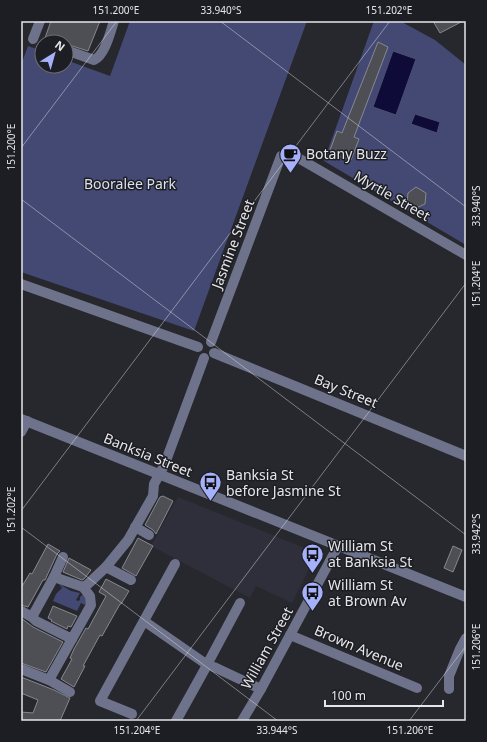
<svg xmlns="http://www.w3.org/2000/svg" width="487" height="742" font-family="'Noto Sans',sans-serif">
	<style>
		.built { fill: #2e2f3a }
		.green { fill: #444973 }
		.water { fill: #0e0b39; stroke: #4f4d6e }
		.building { fill: #4e4f55; stroke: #87888f }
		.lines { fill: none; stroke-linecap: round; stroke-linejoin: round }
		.minor { stroke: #6e738b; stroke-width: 10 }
		.ticks { fill: none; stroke: #e6e6ea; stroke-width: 1; stroke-opacity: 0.45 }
		.labels { text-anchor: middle; stroke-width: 3; stroke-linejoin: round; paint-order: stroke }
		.poi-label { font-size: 14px; fill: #e6e6ea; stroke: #1d1e23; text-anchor: start }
		.park-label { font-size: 14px; fill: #dde0f0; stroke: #1d1e23 }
		.street-label { font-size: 14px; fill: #e6e6ea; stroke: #1d1e23 }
		.neatline { fill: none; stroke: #e6e6ea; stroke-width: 1.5 }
		.ticks-label { font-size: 10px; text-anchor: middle; fill: #e6e6ea }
	</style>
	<rect width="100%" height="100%" fill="#27282d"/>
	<path class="built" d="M 178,497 L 317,553 L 292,603 L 256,586 L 250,598 L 151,546 Z"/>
	<g class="green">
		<path d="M 130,21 L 307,21 L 194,331 L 21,272 L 21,65 L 28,46 L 42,51 L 42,66 L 66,66 L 66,60 L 110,76 Z"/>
		<path d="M 374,21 L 400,21 L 435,40 L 466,65 L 466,245 L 324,161 Z"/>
		<path d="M 59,584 L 71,591 L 80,593 L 76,600 L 78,601 L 80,600 L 80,597 L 85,593 L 87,606 L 81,603 L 77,611 L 53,601 L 56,594 L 62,588 Z"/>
	</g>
	<g class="water">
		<path d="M 393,51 L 416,59 L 396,115 L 373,107 Z"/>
		<path d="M 415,114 L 440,122 L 437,133 L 411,124 Z"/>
	</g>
	<g class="building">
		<path d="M 51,21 L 100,21 L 88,51 L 66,44 L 66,42 L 54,42 L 45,38 Z"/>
		<path d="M 433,21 L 463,21 L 440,33 Z"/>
		<path d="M 378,42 L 388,47 L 354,137 L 359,139 L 351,160 L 329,153 L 337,131 L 342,133 Z"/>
		<path d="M 416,187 L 426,193 L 425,204 L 416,208 L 407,203 L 408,193 Z"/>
		<path d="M 163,496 L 173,501 L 156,534 L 153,530 L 145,525 L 160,497 Z"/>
		<path d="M 138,538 L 153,546 L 136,576 L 122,568 Z"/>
		<path d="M 48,544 L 60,551 L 57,554 L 45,580 L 43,580 L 28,607 L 21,605 L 21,588 L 30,573 L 32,574 Z"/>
		<path d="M 453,546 L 462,550 L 453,572 L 444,568 Z"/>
		<path d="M 69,558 L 91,570 L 84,579 L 82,580 L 63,572 Z"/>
		<path d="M 106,579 L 129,591 L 121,604 L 120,604 L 102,636 L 100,635 L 83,666 L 85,666 L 74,687 L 61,679 L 72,659 L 70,658 L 74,649 L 86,628 L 88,629 L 106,596 L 99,592 Z"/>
		<path d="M 53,606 L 77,616 L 71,627 L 68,626 L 67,629 L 51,621 L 52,620 L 48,618 Z"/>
		<path d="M 21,618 L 33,627 L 63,642 L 46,672 L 21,663 Z"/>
		<path d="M 21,677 L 54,690 L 70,698 L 60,721 L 21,721 L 21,712 L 33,713 L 38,700 L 21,693 Z"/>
	</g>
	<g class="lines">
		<g class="minor">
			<path d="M 33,39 L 40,21"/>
			<path d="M 66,50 L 94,60 C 105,55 110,33 114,21"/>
			<path d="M 21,284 L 198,347"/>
			<path d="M 211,342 L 281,156 C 288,152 293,156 300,159 L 466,255"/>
			<path d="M 214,353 L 466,456"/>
			<path d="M 21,419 L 466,597"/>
			<path d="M 21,432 L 27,421"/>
			<path d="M 135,527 L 149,535"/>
			<path d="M 106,567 L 131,580"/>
			<path d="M 54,577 L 63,557"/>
			<path d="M 83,587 L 88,584 L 106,567 L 128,540 L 153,496 L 154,484 L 164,466 L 204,358"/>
			<path d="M 21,611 L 32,617 L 36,621 L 72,639"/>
			<path d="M 32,617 L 54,577 L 83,587 L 90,596 L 91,605 L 49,680"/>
			<path d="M 144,621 L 206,664"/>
			<path d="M 290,635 L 417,688"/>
			<path d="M 209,661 L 240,603"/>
			<path d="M 214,667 L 261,689"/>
			<path d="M 21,669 L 49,680 L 70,692"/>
			<path d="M 449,689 L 449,676 L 460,649 L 466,638"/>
			<path d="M 132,714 L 100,701 L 175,564"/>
			<path d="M 176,721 L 206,667"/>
			<path d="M 242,721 L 261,689 L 338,546"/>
		</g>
	</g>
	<path class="ticks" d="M 220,21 L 466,207M 21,148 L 117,21M 21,199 L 466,535M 21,511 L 390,21M 21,527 L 278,721M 136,721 L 466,283M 409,721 L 466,646"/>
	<defs>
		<symbol id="cafe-pin" viewBox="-11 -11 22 30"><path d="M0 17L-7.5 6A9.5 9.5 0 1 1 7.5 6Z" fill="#a6b1fc" stroke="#1d1e23"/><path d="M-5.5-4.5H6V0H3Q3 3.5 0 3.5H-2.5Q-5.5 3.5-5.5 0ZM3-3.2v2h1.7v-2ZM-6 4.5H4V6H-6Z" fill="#111"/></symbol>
		<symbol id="bus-pin" viewBox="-11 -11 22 30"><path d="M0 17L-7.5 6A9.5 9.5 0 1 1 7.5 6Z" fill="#a6b1fc" stroke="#1d1e23"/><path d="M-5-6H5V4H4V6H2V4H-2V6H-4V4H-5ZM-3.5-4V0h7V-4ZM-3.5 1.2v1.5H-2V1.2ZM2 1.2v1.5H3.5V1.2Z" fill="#111"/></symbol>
	</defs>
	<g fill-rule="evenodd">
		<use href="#cafe-pin" x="278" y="142" width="25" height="34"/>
		<use href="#bus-pin" x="198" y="470" width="25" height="34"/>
		<use href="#bus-pin" x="300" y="542" width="25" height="34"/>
		<use href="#bus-pin" x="300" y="580" width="25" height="34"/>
	</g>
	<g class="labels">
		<g class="poi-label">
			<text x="306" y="159">Botany Buzz</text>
			<text x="226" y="480">Banksia St<tspan x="226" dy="16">before Jasmine St</tspan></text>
			<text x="328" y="551">William St<tspan x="328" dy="16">at Banksia St</tspan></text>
			<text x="328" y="590">William St<tspan x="328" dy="16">at Brown Av</tspan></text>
		</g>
		<g class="park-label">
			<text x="130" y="189">Booralee Park</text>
		</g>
		<g class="street-label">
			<text transform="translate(392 196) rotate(30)" y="5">Myrtle Street</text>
			<text transform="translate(233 244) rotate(-69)" y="5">Jasmine Street</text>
			<text transform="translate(346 391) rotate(22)" y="5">Bay Street</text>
			<text transform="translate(148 455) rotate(22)" y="5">Banksia Street</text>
			<text transform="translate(267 648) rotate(-61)" y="5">William Street</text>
			<text transform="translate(359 648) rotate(23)" y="5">Brown Avenue</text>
		</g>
	</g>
	<rect width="487" height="742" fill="none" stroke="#1d1e23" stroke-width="44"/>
	<g transform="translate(54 54) rotate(37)"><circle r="19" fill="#1d1e23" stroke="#6d6e73"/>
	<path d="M0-3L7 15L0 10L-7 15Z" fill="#a6b1fc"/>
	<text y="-6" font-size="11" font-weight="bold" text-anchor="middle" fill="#e6e6ea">N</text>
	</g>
	<path d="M325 700v6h118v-6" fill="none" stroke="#e6e6ea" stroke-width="2"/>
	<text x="331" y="700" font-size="12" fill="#e6e6ea" stroke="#1d1e23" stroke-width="3" paint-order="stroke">100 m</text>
	<rect x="22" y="22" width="443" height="698" class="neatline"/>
	<g class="ticks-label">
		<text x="116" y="14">151.200°E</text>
		<text x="221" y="14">33.940°S</text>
		<text x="389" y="14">151.202°E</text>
		<text transform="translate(11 147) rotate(-90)" y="4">151.200°E</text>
		<text transform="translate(476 206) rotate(-90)" y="4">33.940°S</text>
		<text transform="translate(476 284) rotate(-90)" y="4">151.204°E</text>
		<text transform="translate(11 510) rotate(-90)" y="4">151.202°E</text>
		<text transform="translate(476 534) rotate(-90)" y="4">33.942°S</text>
		<text transform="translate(476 647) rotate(-90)" y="4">151.206°E</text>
		<text x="137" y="734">151.204°E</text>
		<text x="277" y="734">33.944°S</text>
		<text x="410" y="734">151.206°E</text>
	</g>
</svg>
